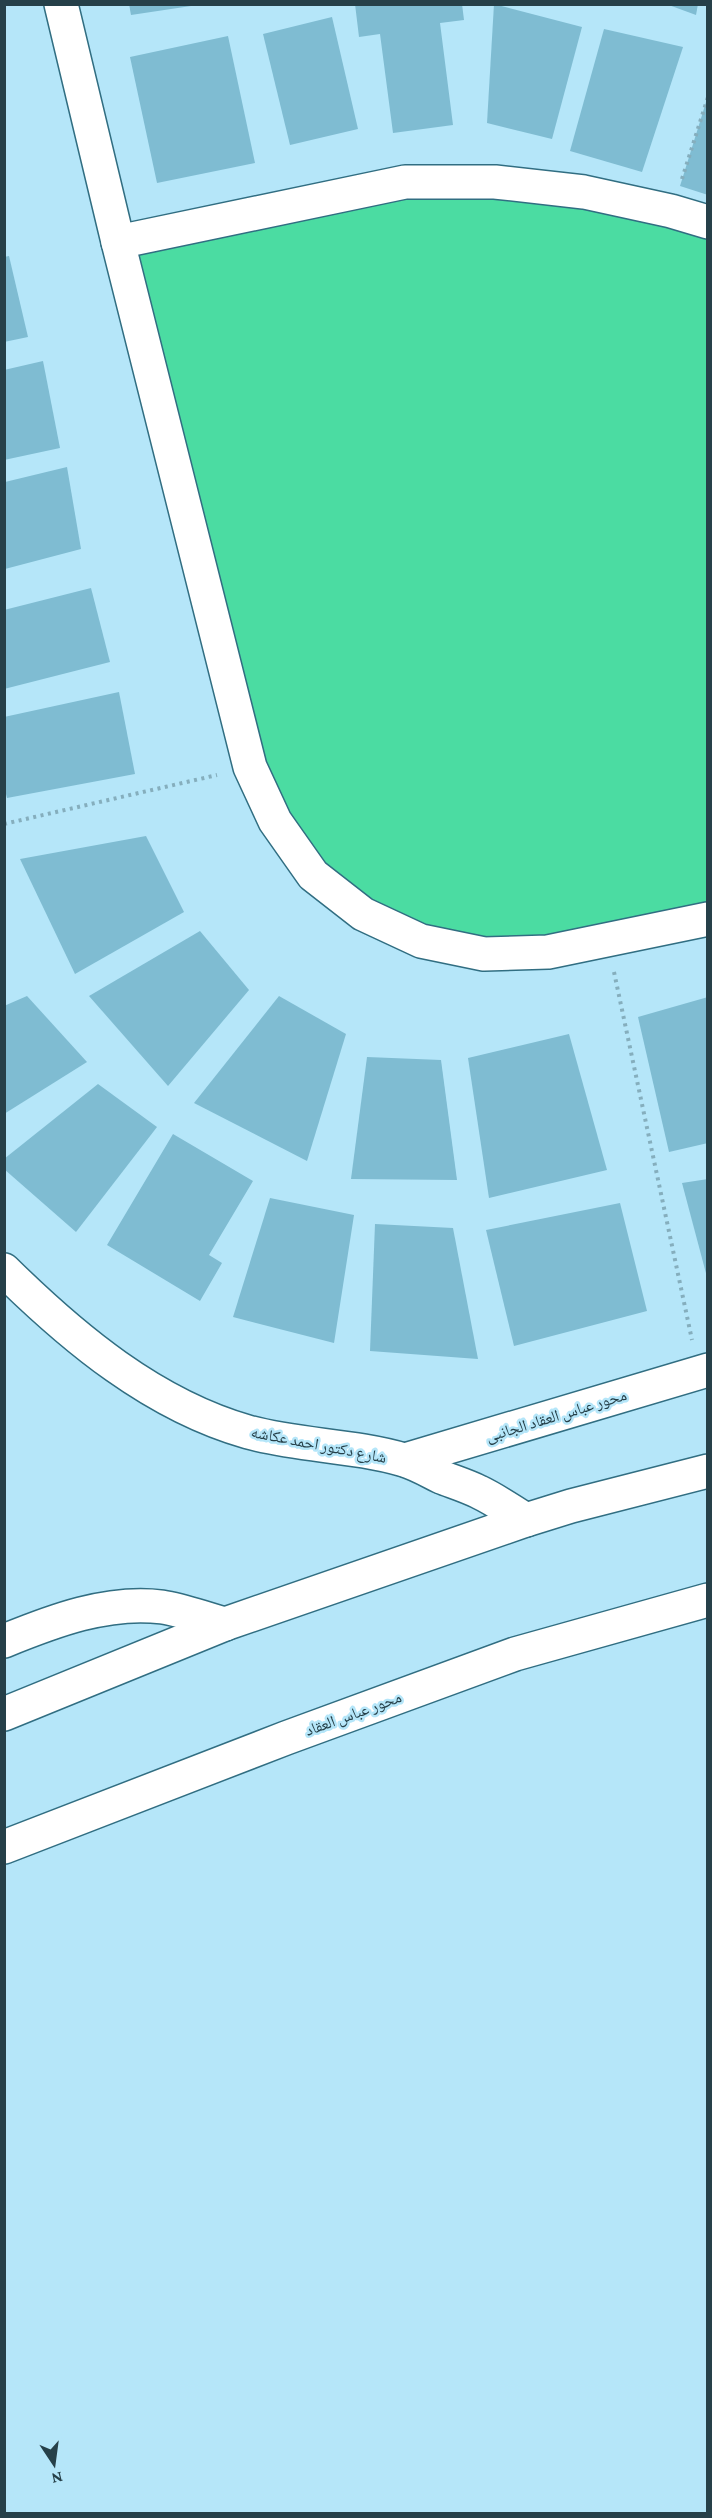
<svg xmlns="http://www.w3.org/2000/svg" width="712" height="2518" font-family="'Crimson Pro','Noto Naskh Arabic',serif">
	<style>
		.green { fill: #4bdca2 }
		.building { fill: #7fbcd2 }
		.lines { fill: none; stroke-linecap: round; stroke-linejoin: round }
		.minor-casing { stroke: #316e82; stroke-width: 36 }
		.major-casing { stroke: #316e82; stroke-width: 36 }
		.path { stroke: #85aebd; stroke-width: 4; stroke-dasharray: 3 4.5; stroke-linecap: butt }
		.minor { stroke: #fff; stroke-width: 33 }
		.major { stroke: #fff; stroke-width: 33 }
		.labels { text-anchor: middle; stroke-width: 5; stroke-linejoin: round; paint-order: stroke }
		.street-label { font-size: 16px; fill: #264049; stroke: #b5e6f9 }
	</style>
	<rect width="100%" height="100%" fill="#b5e6f9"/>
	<path class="green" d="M 405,182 L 707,222 L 707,919 L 548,952 L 363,914 L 275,821 L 118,242 Z"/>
	<g class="building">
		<path d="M 129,4 L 191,4 L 191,6 L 131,15 Z"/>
		<path d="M 355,4 L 462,4 L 464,20 L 440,23 L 453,125 L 393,133 L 380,34 L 359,37 Z"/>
		<path d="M 494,4 L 582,27 L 552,139 L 487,123 Z"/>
		<path d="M 666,4 L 698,4 L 696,15 Z"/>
		<path d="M 332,17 L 358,129 L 290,145 L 263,34 Z"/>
		<path d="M 604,29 L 683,47 L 642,172 L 570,151 Z"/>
		<path d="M 228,36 L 255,163 L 157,183 L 130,57 Z"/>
		<path d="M 707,99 L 708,99 L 708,195 L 680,186 Z"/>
		<path d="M 9,256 L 28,337 L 4,342 L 4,257 Z"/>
		<path d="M 43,361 L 60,448 L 4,460 L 4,370 Z"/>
		<path d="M 67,467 L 81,549 L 5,569 L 5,482 Z"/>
		<path d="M 91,588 L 110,662 L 4,689 L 4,610 Z"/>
		<path d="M 119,692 L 135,774 L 7,798 L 4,786 L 4,717 Z"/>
		<path d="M 146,836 L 184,912 L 75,974 L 20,859 Z"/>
		<path d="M 200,931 L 249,990 L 168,1086 L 89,996 Z"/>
		<path d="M 27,996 L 87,1062 L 4,1114 L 4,1006 Z"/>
		<path d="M 279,996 L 346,1034 L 307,1161 L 194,1103 Z"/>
		<path d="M 708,997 L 708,1143 L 669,1152 L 638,1017 Z"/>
		<path d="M 569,1034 L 607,1170 L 489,1198 L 468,1058 Z"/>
		<path d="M 367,1057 L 441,1060 L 457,1180 L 351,1179 Z"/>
		<path d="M 98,1084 L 157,1127 L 76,1232 L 4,1169 L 4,1159 Z"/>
		<path d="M 173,1134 L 253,1181 L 209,1255 L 222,1263 L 200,1301 L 107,1245 Z"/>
		<path d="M 708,1179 L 708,1277 L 707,1277 L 682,1183 Z"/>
		<path d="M 270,1198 L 354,1215 L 334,1343 L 233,1317 Z"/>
		<path d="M 620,1203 L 647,1311 L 514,1346 L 486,1230 Z"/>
		<path d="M 375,1224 L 453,1228 L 478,1359 L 370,1351 Z"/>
	</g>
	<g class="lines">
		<defs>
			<g id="minor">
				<path d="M 61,4 L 118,242 L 250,767 L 275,821 L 313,875 L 363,914 L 421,941 L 484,954 L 548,952 L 708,919"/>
				<path d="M 118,242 L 405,182 L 495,182 L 584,192 L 671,211 L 708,222"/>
				<path d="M 4,1270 C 73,1338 153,1405 248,1432 C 299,1446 353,1445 404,1460 C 417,1464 429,1471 441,1477 C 454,1482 467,1486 479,1492 C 496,1500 511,1511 526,1520"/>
				<path d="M 405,1460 L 708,1370"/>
				<path d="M 4,1641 C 53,1621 108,1600 162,1607 C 183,1610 205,1619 225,1624"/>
			</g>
			<g id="major">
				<path d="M 4,1714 L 225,1624 L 526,1520 L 571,1506 L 708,1471"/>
				<path d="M 4,1847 L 286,1738 L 515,1654 L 708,1600"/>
			</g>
		</defs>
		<use href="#minor" class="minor-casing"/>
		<use href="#major" class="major-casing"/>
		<g class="path">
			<path d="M 682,179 L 708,97"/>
			<path d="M 4,824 L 217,775"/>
			<path d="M 614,972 L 692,1340"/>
		</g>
		<use href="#minor" class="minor"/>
		<use href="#major" class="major"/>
	</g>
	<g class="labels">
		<g class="street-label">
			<text transform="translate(556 1415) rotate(-17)" y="6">محور عباس العقاد الجانبى</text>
			<text transform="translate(319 1444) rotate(11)" y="6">شارع دكتور احمد عكاشه</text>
			<text transform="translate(353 1713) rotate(-20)" y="6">محور عباس العقاد</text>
		</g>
	</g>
	<rect width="712" height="2518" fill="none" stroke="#264049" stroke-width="12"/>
	<g transform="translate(54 2464) rotate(167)" stroke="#b5e6f9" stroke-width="4.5" paint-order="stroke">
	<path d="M0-4.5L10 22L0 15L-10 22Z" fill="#264049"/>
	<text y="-9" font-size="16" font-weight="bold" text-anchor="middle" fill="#264049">N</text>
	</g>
</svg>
